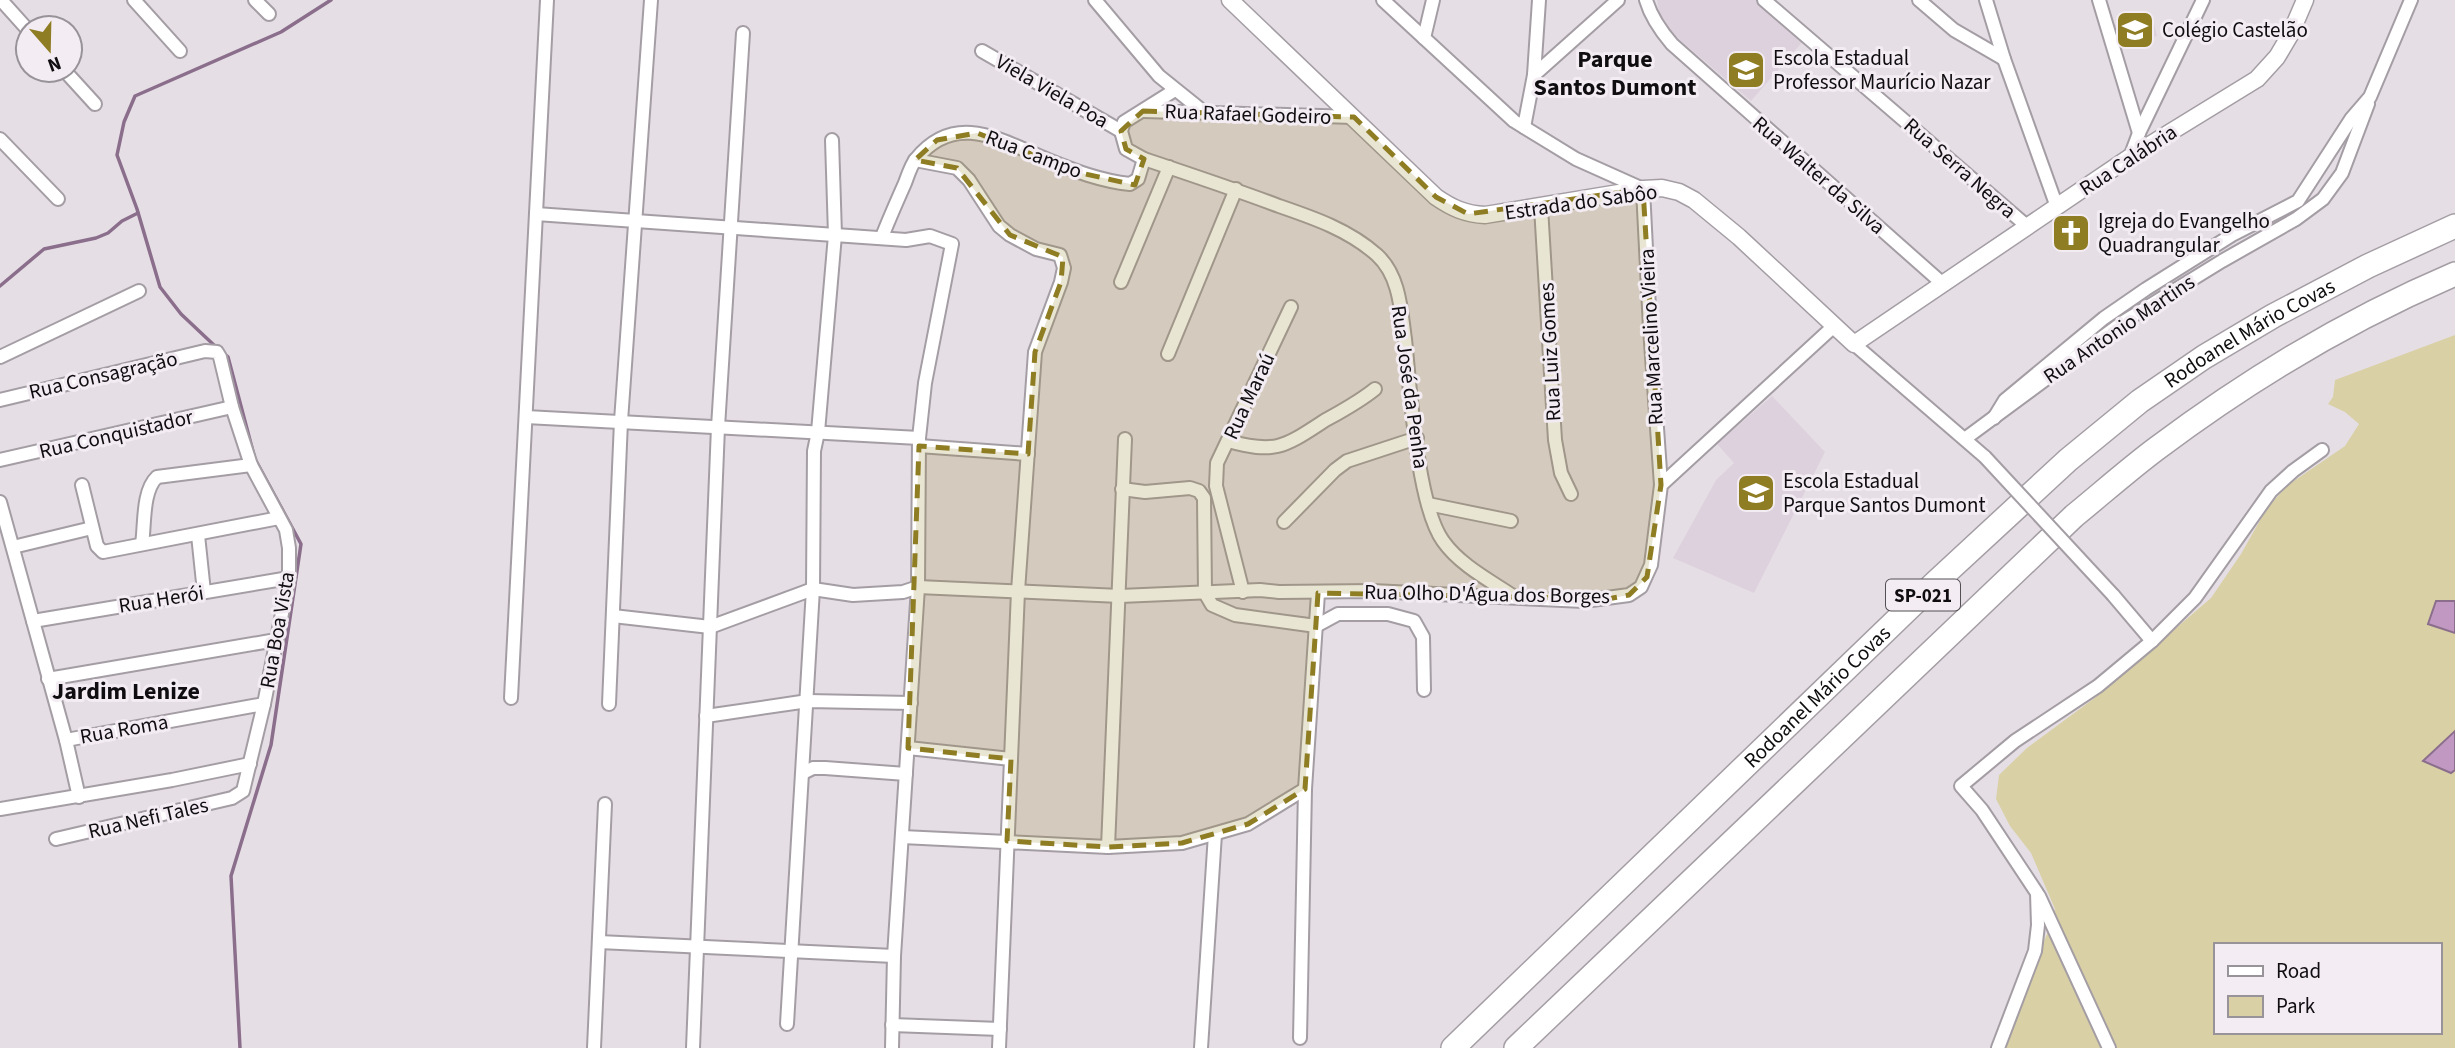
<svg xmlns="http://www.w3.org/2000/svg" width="2455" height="1048" font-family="'Source Sans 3',sans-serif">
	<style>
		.built { fill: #ddd1dd }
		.green { fill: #d9d0a5; fill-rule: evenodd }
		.water { fill: #c098c1; stroke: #8b6e8c; stroke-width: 2 }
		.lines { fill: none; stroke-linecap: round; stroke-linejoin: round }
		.stream { stroke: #8b6e8c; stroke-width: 3.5 }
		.minor-casing { stroke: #a49ea4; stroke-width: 16 }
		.tertiary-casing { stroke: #a49ea4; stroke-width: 19 }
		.motorway-casing { stroke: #a49ea4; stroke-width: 26 }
		.minor { stroke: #fff; stroke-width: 12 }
		.tertiary { stroke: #fff; stroke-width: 16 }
		.motorway { stroke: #fff; stroke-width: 23 }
		.minor-bridge-casing { stroke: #a49ea4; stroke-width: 16; stroke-linecap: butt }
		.minor-bridge { stroke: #fff; stroke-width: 12 }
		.marked { fill: #8f7d23; fill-opacity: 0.2; stroke: #8f7d23; stroke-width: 5; stroke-dasharray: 14 9; stroke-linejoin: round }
		.labels { text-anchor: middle; stroke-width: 6; stroke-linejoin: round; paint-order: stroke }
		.shield { fill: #f3ecf3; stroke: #535053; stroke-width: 2 }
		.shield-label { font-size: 19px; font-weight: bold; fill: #0f0d0f }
		.poi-label { font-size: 21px; fill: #0f0d0f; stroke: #f3ecf3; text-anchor: start }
		.street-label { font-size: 21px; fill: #0f0d0f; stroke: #f3ecf3 }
		.quarter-label { font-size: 24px; font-weight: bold; fill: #0f0d0f; stroke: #f3ecf3 }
	</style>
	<rect width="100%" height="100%" fill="#e5dfe5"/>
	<g class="built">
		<path d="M 1657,0 L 1758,0 L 1805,39 L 1751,101 L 1673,34 L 1659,14 Z"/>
		<path d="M 2152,15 L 2157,36 L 2118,45 L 2114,25 Z"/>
		<path d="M 1772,396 L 1825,452 L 1754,593 L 1673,558 L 1716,480 L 1734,463 L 1717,444 Z"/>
	</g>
	<path class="green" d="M 2455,335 L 2455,1048 L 1995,1048 L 2048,932 L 2055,909 L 2031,853 L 2010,826 L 1996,799 L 1999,775 L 2027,748 L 2096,697 L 2211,598 L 2241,554 L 2267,508 L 2288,485 L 2345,446 L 2359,424 L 2345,412 L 2328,404 L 2333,397 L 2335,380 ZM 2215,945 L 2439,945 L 2439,1032 L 2215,1032 Z"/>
	<g class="water">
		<path d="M 2436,601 L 2455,601 L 2455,633 L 2428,624 Z"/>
		<path d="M 2455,731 L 2455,770 L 2451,773 L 2423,761 Z"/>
	</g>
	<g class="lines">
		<g class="stream">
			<path d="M 0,286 L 44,249 L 96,238 L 108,233 L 122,221 L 138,213"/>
			<path d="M 216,347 L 181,314 L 160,287 L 137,209 L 117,155 L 124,122 L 135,96 L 281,32 L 331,0"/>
			<path d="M 224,354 L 228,357 L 255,459 L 301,544 L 271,745 L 231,876 L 240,1048"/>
		</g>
		<defs>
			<g id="minor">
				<path d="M 1,0 L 28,30"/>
				<path d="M 134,0 L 180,51"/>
				<path d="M 255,0 L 269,14"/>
				<path d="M 1095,0 L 1159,76 L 1205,113"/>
				<path d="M 1383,0 L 1514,121 L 1576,159 L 1643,189 L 1650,328 L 1661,485"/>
				<path d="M 1646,0 C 1651,17 1660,30 1672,44 L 1943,284"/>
				<path d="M 1764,0 L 2028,227"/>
				<path d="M 1919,0 L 1954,30 L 2004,59"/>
				<path d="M 1986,0 L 2004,59 L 2057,207"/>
				<path d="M 2099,0 L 2139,133"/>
				<path d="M 1424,38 L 1433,0"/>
				<path d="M 982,51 L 1121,131"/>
				<path d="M 64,70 L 95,104"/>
				<path d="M 1534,75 L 1618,0"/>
				<path d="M 1175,90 L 1124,122 L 1121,131 L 1126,149 L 1144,159 C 1189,174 1234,189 1279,206 C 1314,218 1349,230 1377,255 C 1400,276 1401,311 1405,339 C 1410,387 1417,505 1443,541 C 1460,565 1489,580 1513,596"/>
				<path d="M 1143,111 L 1354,117"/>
				<path d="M 1524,127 L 1534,75 L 1539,0"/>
				<path d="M 0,139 L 58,199"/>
				<path d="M 2130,157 L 2139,133 L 2203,0"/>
				<path d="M 915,160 L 957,168 L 969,180 L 999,226 L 1010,235 L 1036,249 L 1060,255 L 1064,268 L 1061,282 L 1035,352 L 1018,591 L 999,1048"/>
				<path d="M 1541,207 L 1555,440 L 1561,473 L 1571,494"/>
				<path d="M 536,214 L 906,240 L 930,236 L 952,244 L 925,383 L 919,438 L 918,587 L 894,956 L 892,1048"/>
				<path d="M 882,237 C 889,219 897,201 905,183 C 908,175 911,165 916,159 C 956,110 1002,141 1048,160 C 1075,171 1101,181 1130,184 L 1138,179 L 1144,159"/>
				<path d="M 1121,282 L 1169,167"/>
				<path d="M 1854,344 L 1985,457"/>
				<path d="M 1168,354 L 1236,189"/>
				<path d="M 0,357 L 139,291"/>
				<path d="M 0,400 L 205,351 L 217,352 L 220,357 L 232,407 L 251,465 L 286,530 L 289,548 L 289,578 L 264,704 L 243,791 L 232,798 L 56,839"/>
				<path d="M 526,417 L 919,438"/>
				<path d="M 1994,418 L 2005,400 L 2104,318 L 2146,289 L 2232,235 L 2298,201 L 2351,119 L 2370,97 L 2411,0"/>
				<path d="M 1966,438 L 2123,322 L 2222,261 L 2296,219 L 2323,199 L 2342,173 L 2368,104"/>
				<path d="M 1228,441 C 1276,454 1284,447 1324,421 C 1342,411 1359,402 1375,389"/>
				<path d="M 919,446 L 1028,454"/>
				<path d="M 0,460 L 232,407"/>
				<path d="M 82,485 L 97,546 L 103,552 L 279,518"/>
				<path d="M 1122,489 L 1145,492 L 1190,488 L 1199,491 L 1204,498 L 1205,593 L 1212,605 L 1235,615 L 1316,626 L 1338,614 L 1388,614 L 1414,621 L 1423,637 L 1424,690"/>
				<path d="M 0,502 L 66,740 L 79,797"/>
				<path d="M 1428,504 L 1511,521"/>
				<path d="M 1284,522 L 1335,470 L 1347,461 L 1417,438"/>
				<path d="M 198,535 L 204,592"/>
				<path d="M 142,544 C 145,525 142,491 157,477 L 251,465"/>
				<path d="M 13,547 L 92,528"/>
				<path d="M 1243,592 L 1216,486 L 1217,463 L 1291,307"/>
				<path d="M 2113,595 L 2152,641"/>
				<path d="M 613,616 L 710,627 L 813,589 L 853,595 L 903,592 L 918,587 L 1120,596 L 1260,590 L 1279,592 L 1372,591 L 1584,601 L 1629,595 L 1641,587 L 1651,565 L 1661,485 L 1834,326"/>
				<path d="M 33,621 L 289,578"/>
				<path d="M 48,679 L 276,640"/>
				<path d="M 511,698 L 547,0"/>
				<path d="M 609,704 L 621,421 L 651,0"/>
				<path d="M 706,716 L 808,701 L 911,703"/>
				<path d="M 66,740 L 264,704"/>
				<path d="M 908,748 L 1011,759"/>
				<path d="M 803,773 L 813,768 L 825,768 L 906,774"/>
				<path d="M 0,809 L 172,780 L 250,764"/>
				<path d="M 902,837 L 1108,847 L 1182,843 L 1248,824 L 1305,789"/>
				<path d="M 1108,847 L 1125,439"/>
				<path d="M 2039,896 L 2109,1048"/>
				<path d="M 599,942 L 894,956"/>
				<path d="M 787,1024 L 813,589 L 814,451 L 818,432 L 835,235 L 832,140"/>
				<path d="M 892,1025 L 1000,1029"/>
				<path d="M 1300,1038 L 1305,789 L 1318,593"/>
				<path d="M 594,1048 L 605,804"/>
				<path d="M 693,1048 L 718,427 L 743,33"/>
				<path d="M 1201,1048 L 1215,834"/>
				<path d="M 1998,1048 L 2035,951 L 2038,925 L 2037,893 L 1982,810 L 1961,786 L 2015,741 L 2098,686 L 2152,641 L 2195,598 L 2271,491 L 2293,471 L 2322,450"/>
			</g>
			<path id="tertiary" d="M 1230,0 L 1436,197 C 1452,208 1465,214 1485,215 L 1643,189 L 1662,188 L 1679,192 L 1694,200 L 1739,237 L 1854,344 L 2130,157 L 2257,79 L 2277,57 L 2290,35 L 2305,0"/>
			<g id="motorway">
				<path id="s1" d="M 1453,1048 L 1936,582 L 2068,460 L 2140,401 L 2204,357 L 2273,316 L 2368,266 L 2455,226"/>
				<path d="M 1516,1048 L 2074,516 C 2101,494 2128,470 2156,449 C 2248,380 2349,319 2455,274"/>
			</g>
		</defs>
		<use href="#minor" class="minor-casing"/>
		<use href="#tertiary" class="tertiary-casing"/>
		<use href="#motorway" class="motorway-casing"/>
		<use href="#minor" class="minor"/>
		<use href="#tertiary" class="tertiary"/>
		<use href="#motorway" class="motorway"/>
		<defs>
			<path id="minor-bridge" d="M 1985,457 L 2113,595"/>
		</defs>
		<use href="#minor-bridge" class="minor-bridge-casing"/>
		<use href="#minor-bridge" class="minor-bridge"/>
	</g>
	<path class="marked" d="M 1143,111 L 1354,117 L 1436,197 L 1468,214 L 1643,189 L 1661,485 L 1647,577 L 1629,595 L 1607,599 L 1318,593 L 1305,789 L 1248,824 L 1182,843 L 1108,847 L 1007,841 L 1011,759 L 908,748 L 919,446 L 1028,454 L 1035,352 L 1061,282 L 1063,257 L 1010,235 L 957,168 L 915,160 L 937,140 L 977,133 L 1081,173 L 1135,185 L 1144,159 L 1126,149 L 1121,131 Z"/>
	<defs>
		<symbol id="school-square" viewBox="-11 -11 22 22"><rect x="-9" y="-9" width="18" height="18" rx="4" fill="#8f7d23" stroke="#f3ecf3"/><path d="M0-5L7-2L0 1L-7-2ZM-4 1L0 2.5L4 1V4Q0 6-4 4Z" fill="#fff"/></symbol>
		<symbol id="church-square" viewBox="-11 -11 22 22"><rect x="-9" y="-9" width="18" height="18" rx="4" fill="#8f7d23" stroke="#f3ecf3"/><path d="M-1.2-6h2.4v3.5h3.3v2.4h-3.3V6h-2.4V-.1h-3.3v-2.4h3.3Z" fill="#fff"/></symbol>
	</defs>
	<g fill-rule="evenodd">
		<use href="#school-square" x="2113" y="8" width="44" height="44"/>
		<use href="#school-square" x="1724" y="48" width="44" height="44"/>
		<use href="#church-square" x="2049" y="211" width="44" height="44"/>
		<use href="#school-square" x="1734" y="471" width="44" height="44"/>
	</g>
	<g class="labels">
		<rect class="shield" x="1886" y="579.5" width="74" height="31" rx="5"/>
		<g class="shield-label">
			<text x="1923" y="602">SP-021</text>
		</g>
		<g class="poi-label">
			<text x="2162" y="37">Colégio Castelão</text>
			<text x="1773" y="65">Escola Estadual<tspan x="1773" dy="24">Professor Maurício Nazar</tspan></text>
			<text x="2098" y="228">Igreja do Evangelho<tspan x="2098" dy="24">Quadrangular</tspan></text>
			<text x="1783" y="488">Escola Estadual<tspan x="1783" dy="24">Parque Santos Dumont</tspan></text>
		</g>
		<g class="street-label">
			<text transform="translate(1052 91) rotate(30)" y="7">Viela Viela Poa</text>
			<text transform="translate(1248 114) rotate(2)" y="7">Rua Rafael Godeiro</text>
			<text transform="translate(1034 154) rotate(21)" y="7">Rua Campo</text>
			<text transform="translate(2128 160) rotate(-33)" y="7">Rua Calábria</text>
			<text transform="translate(1960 168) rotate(41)" y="7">Rua Serra Negra</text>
			<text transform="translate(1819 175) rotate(41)" y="7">Rua Walter da Silva</text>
			<text transform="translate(1581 202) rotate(-8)" y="7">Estrada do Sabôo</text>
			<text transform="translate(2119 329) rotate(-34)" y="7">Rua Antonio Martins</text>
			<text dy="7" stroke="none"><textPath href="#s1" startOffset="1073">Rodoanel Mário Covas</textPath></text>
			<text transform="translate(1651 337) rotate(-93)" y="7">Rua Marcelino Vieira</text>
			<text transform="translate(1550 352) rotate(-93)" y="7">Rua Luiz Gomes</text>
			<text transform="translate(103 375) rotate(-13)" y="7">Rua Consagração</text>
			<text transform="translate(1410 387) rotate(82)" y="7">Rua José da Penha</text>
			<text transform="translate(1249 396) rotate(-65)" y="7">Rua Maraú</text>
			<text transform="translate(116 434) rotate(-13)" y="7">Rua Conquistador</text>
			<text transform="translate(1487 594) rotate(1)" y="7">Rua Olho D'Água dos Borges</text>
			<text transform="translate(161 599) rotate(-9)" y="7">Rua Herói</text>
			<text transform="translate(277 630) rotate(-80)" y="7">Rua Boa Vista</text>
			<text dy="7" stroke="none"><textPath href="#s1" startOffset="506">Rodoanel Mário Covas</textPath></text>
			<text transform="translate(124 729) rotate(-10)" y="7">Rua Roma</text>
			<text transform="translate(148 818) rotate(-13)" y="7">Rua Nefi Tales</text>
		</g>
		<g class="quarter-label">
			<text x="1615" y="67">Parque<tspan x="1615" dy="28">Santos Dumont</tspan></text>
			<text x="126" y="699">Jardim Lenize</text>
		</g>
	</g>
	<rect x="2214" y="943" width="228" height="91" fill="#f3ecf3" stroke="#989398" stroke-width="2"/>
	<rect x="2228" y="966" width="35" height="10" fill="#ffffff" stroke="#989398" stroke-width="2"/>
	<text x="2276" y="978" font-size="21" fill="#0f0d0f">Road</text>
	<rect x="2228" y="996" width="35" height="21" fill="#d9d0a5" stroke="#989398" stroke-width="2"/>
	<text x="2276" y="1013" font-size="21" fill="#0f0d0f">Park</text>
	<g transform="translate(49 49) rotate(160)"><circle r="33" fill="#f3ecf3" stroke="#989398" stroke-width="2"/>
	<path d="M0-5L12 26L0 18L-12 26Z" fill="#8f7d23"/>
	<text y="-10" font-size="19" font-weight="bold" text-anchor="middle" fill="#0f0d0f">N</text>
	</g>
</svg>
